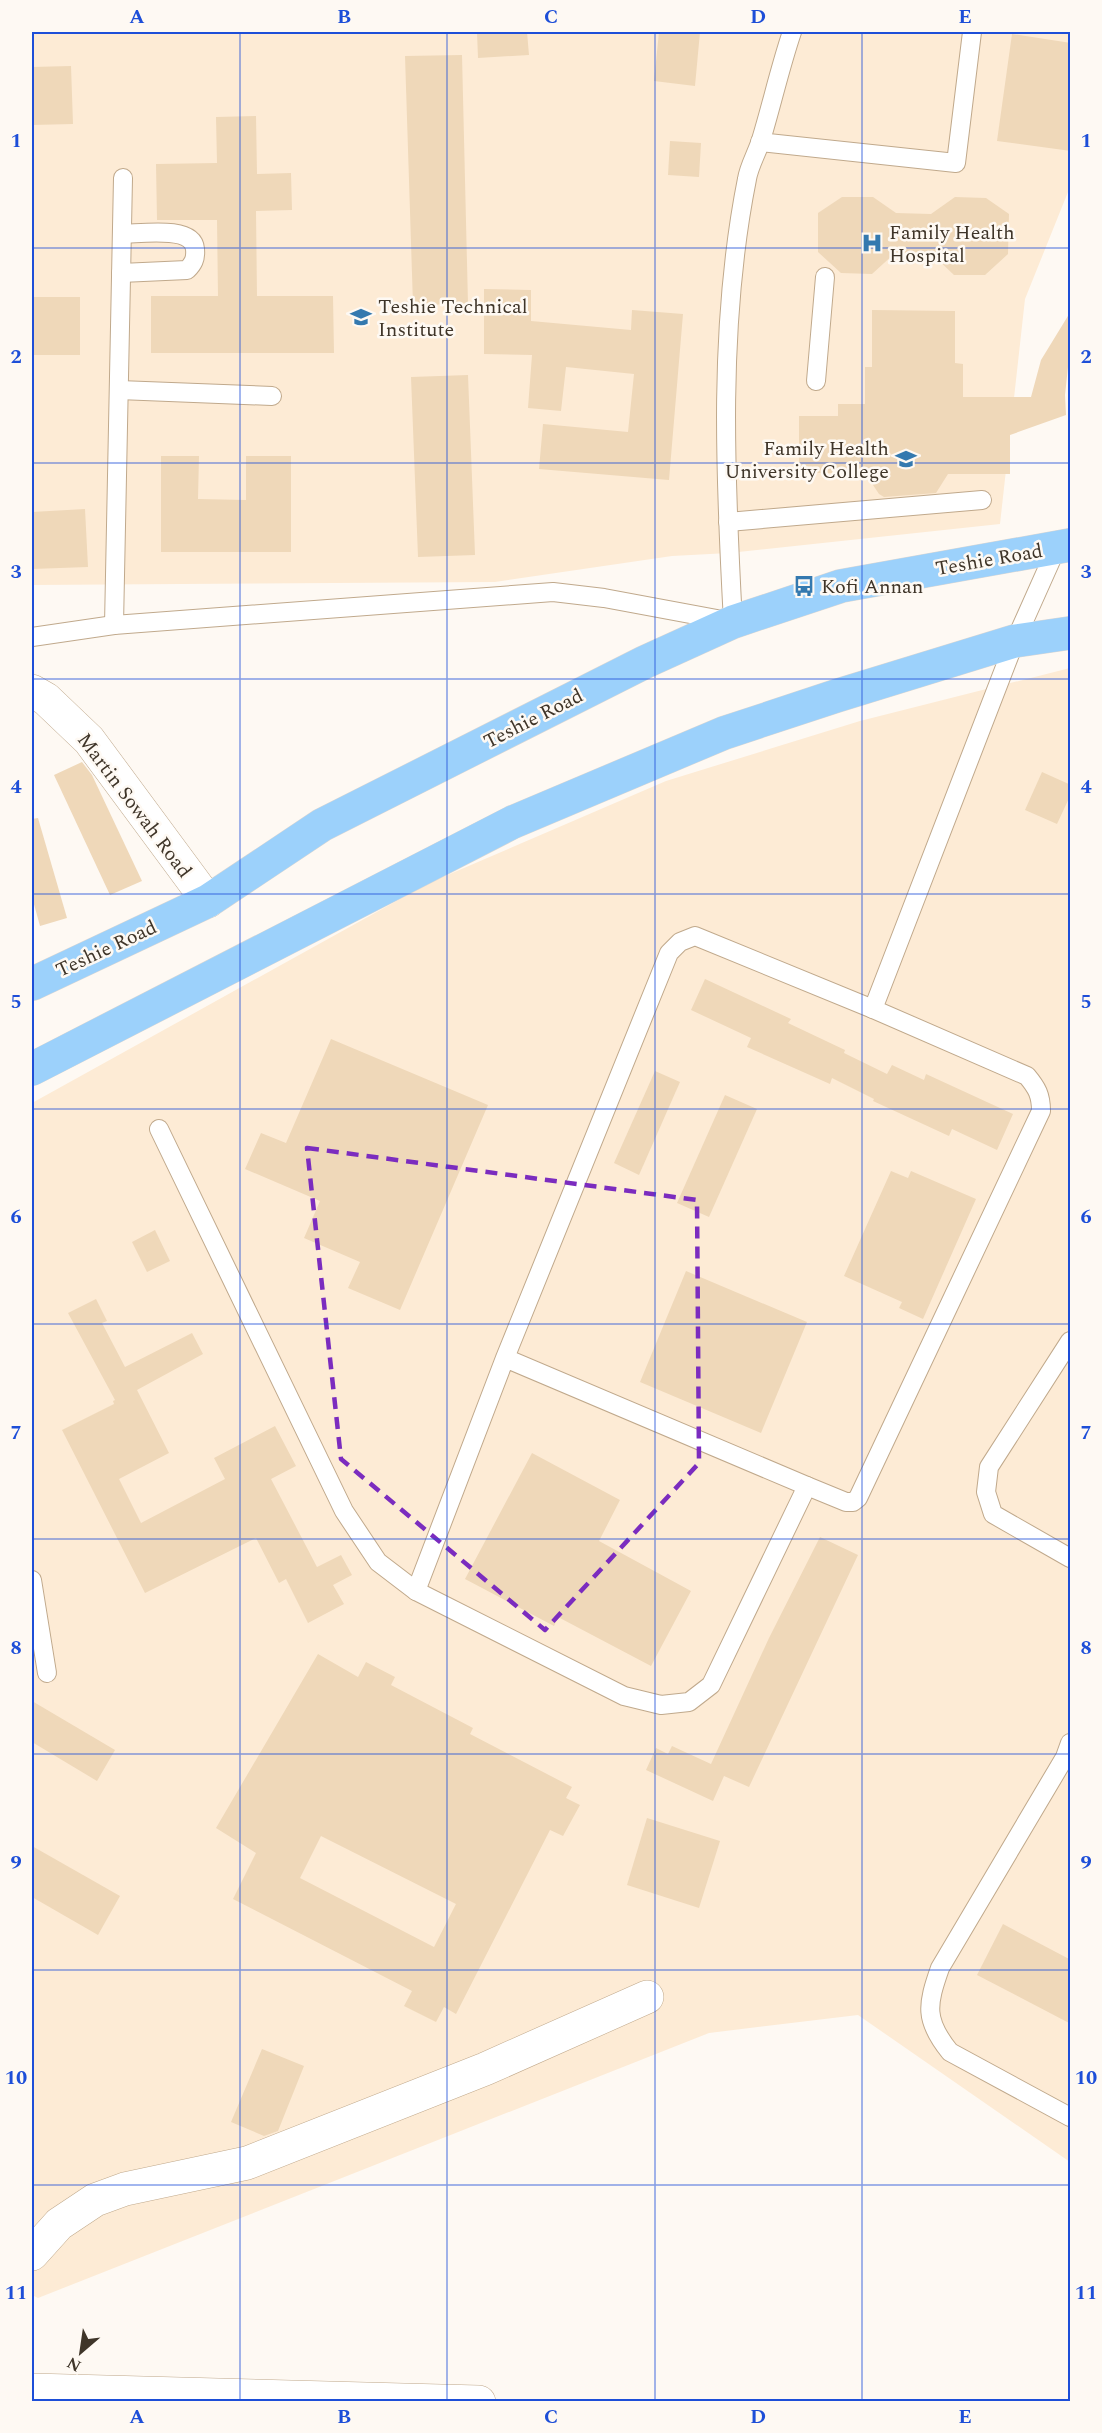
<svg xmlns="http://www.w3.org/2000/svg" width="1102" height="2433" font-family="Spectral,serif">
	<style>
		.built { fill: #fdebd5 }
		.building { fill: #efd8b9; fill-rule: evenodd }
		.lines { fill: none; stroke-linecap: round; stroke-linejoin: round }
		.lane-casing { stroke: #c0a98c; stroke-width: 20 }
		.street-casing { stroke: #c0a98c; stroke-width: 34 }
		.secondary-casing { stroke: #c0a98c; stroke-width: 34 }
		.primary-casing { stroke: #d9d7d4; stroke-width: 34 }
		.lane { stroke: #fff; stroke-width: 18 }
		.street { stroke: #fff; stroke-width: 33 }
		.secondary { stroke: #fff; stroke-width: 33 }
		.primary { stroke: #9cd1fb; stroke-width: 33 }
		.marked { fill: none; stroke: #7b2cbf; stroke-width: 4.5; stroke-dasharray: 12 8; stroke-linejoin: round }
		.grid { fill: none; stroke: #1d4ed8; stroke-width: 1.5; stroke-opacity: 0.55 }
		.labels { text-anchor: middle; stroke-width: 5; stroke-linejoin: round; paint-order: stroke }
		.poi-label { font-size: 20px; fill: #3f3529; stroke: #fef9f3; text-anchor: start }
		.street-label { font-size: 20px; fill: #3f3529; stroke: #fef9f3 }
		.neatline { fill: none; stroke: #1d4ed8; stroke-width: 2 }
		.grid-label { font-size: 20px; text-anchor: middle; font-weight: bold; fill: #1d4ed8 }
	</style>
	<rect width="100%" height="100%" fill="#fef9f3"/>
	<g class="built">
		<path d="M 32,32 L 1070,32 L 1070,187 L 1025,299 L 1000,524 L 729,553 L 672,556 L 495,582 L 32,585 Z"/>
		<path d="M 1070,668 L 1070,2162 L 858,2015 L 709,2033 L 38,2298 L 32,2295 L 32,1103 L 429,883 L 666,781 L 860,721 Z"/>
	</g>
	<g class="building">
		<path d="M 477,32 L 527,32 L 529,55 L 478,58 Z"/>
		<path d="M 659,32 L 700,32 L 695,86 L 654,81 Z"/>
		<path d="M 1012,34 L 1071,43 L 1071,151 L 997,141 Z"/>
		<path d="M 462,55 L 468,304 L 413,305 L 405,56 Z"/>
		<path d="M 71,66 L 73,124 L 32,125 L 32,67 Z"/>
		<path d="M 256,116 L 257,174 L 291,173 L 292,210 L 256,211 L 257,296 L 333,296 L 334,353 L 151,353 L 151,296 L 218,296 L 217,220 L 157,220 L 156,164 L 217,163 L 216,117 Z"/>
		<path d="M 670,141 L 701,143 L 699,177 L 668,175 Z"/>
		<path d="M 842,197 L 873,197 L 896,213 L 931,214 L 955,197 L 986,198 L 1009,214 L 1008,254 L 985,275 L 954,275 L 931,253 L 895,253 L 872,274 L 841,273 L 818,252 L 818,213 Z"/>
		<path d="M 484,289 L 531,290 L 531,321 L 631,330 L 632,310 L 683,314 L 669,480 L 539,469 L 543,424 L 628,432 L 634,374 L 566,367 L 561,411 L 528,408 L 532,355 L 484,354 Z"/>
		<rect x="32" y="297" width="48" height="58"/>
		<path d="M 872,310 L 955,311 L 955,363 L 963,364 L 963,397 L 1031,397 L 1041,360 L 1071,311 L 1071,363 L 1068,367 L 1065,395 L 1066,415 L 1010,435 L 1010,474 L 948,474 L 936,493 L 884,497 L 879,494 L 865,473 L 799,473 L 799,416 L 838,416 L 838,404 L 865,404 L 865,367 L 872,367 Z"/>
		<path d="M 468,375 L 475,555 L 418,557 L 411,377 Z"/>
		<path d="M 161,456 L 199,456 L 198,499 L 246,500 L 246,456 L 291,456 L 291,552 L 161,552 Z"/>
		<path d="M 85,509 L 88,567 L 32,569 L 32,512 Z"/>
		<path d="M 82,762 L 92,775 L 142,881 L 110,895 L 54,775 Z"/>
		<path d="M 1042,772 L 1071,785 L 1071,794 L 1057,824 L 1025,810 Z"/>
		<path d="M 38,818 L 67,918 L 40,926 L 32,897 L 32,819 Z"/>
		<path d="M 705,979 L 791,1019 L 788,1023 L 845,1050 L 844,1053 L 887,1074 L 892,1065 L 924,1080 L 926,1074 L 1013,1114 L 997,1150 L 952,1129 L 949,1136 L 873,1101 L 874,1099 L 832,1078 L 830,1084 L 747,1047 L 751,1038 L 691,1010 Z"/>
		<path d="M 331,1039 L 488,1105 L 400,1310 L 348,1288 L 360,1262 L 304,1238 L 320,1201 L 245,1169 L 261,1133 L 286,1143 Z"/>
		<path d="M 655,1071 L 680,1082 L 639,1175 L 614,1163 Z"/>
		<path d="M 725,1095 L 757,1109 L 709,1217 L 677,1203 Z"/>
		<path d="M 891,1171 L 908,1178 L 911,1171 L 976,1199 L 923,1319 L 899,1308 L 902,1302 L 844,1276 Z"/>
		<path d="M 155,1230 L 170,1261 L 147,1272 L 132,1242 Z"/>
		<path d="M 686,1271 L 807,1322 L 761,1433 L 640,1382 Z"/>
		<path d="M 96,1299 L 107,1321 L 102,1323 L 125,1367 L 192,1333 L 203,1354 L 137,1390 L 169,1453 L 119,1479 L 141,1523 L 225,1479 L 214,1458 L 275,1426 L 296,1466 L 271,1479 L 317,1567 L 341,1555 L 352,1575 L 333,1585 L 344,1604 L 308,1623 L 286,1579 L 279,1583 L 256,1538 L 145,1593 L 62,1430 L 114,1404 L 113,1401 L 115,1400 L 68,1313 Z"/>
		<path d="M 532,1453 L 620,1500 L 599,1541 L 691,1591 L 651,1666 L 558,1617 L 554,1626 L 465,1579 Z"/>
		<path d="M 820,1537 L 858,1555 L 749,1787 L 724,1776 L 713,1801 L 646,1770 L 656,1748 L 668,1754 L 672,1746 L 711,1764 L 769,1638 Z"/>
		<path d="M 318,1654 L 358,1677 L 366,1662 L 395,1677 L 391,1685 L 473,1728 L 470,1734 L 572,1787 L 566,1798 L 580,1805 L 563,1836 L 550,1830 L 456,2014 L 444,2007 L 436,2022 L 404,2006 L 412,1991 L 233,1899 L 256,1853 L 216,1828 ZM 321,1836 L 456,1904 L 434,1947 L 300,1878 Z"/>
		<path d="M 32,1701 L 115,1750 L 97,1781 L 32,1742 Z"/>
		<path d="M 647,1818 L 720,1841 L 699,1908 L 627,1885 Z"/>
		<path d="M 32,1846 L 120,1896 L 98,1935 L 32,1897 Z"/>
		<path d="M 1003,1924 L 1071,1960 L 1071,2024 L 977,1975 Z"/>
		<path d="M 262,2049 L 304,2066 L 278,2131 L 264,2136 L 231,2122 Z"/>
	</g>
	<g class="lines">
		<defs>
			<g id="lane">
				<path d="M 760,142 L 956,163 L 972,32"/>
				<path d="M 121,273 L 187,270 C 193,264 196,259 195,249 C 193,225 140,234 122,234"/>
				<path d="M 816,381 L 825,277"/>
				<path d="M 119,390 L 272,396"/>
				<path d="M 728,522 L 982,500"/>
				<path d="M 114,625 L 123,178"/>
				<path d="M 32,637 L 114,625 L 553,592 L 604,598 L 733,622 C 725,475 718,324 747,179 C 749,166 757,153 761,140 C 772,104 780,67 792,32"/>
				<path d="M 873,1009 L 1015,641 L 1057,547"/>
				<path d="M 159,1129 L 344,1511 L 378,1562 L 416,1591 L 624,1696 L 661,1705 L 689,1702 L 711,1685 L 807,1486"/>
				<path d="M 1070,1341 L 989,1467 L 986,1492 L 993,1514 L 1070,1558"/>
				<path d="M 32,1580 L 47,1673"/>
				<path d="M 416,1591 L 505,1358 L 669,953 L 680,942 L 695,936 L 873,1009 L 1027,1076 C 1037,1088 1041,1095 1041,1111 L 858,1498 L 853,1502 L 846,1502 L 807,1486 L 505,1358"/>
				<path d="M 1070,1743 L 1065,1757 L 940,1968 C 927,2005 924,2020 950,2052 L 1070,2117"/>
			</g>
			<g id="street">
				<path d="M 32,2254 L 59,2224 L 95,2200 L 125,2189 L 247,2163 L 485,2069 L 647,1997"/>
				<path d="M 32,2390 L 479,2402"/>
			</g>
			<path id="secondary" d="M 32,691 L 46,699 L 89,740 L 208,901"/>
			<g id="primary">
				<path d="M 32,984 L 208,901 L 322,825 L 645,662 L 733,622 L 841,586 L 1070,545"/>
				<path d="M 32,1069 L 513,822 L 724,733 L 836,696 L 1015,641 L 1070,633"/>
			</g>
		</defs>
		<use href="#lane" class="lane-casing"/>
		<use href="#street" class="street-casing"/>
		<use href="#secondary" class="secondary-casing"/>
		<use href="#primary" class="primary-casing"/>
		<use href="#lane" class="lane"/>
		<use href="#street" class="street"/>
		<use href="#secondary" class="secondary"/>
		<use href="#primary" class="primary"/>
	</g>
	<path class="marked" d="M 307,1148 L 697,1200 L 699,1463 L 545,1630 L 341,1459 Z"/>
	<path class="grid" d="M 240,32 L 240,2402M 447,32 L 447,2402M 655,32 L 655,2402M 862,32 L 862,2402M 32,248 L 1070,248M 32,463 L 1070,463M 32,679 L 1070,679M 32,894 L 1070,894M 32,1109 L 1070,1109M 32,1324 L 1070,1324M 32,1539 L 1070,1539M 32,1754 L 1070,1754M 32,1970 L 1070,1970M 32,2185 L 1070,2185"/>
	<defs>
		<symbol id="hospital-bare" viewBox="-9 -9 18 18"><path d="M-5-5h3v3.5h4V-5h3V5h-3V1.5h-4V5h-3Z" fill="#3479af" stroke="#fef9f3" stroke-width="2.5" paint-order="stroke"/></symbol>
		<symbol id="school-bare" viewBox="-9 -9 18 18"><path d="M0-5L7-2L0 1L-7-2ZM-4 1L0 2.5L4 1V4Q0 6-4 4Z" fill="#3479af" stroke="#fef9f3" stroke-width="2.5" paint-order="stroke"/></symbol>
		<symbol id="university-bare" viewBox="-9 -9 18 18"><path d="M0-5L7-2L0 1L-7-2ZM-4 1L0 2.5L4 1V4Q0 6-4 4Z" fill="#3479af" stroke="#fef9f3" stroke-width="2.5" paint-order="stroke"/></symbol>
		<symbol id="bus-bare" viewBox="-9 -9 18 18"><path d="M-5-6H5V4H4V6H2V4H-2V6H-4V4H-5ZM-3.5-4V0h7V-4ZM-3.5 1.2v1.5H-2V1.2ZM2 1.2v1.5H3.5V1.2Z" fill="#3479af" stroke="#fef9f3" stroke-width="2.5" paint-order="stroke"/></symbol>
	</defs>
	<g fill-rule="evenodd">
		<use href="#hospital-bare" x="857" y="228" width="30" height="30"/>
		<use href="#school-bare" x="346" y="302" width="30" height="30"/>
		<use href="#university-bare" x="891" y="444" width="30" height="30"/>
		<use href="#bus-bare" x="789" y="571" width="30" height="30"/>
	</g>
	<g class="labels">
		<g class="poi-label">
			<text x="889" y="239">Family Health<tspan x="889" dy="23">Hospital</tspan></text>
			<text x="378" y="313">Teshie Technical<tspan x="378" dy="23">Institute</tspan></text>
			<text x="889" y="455" text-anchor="end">Family Health<tspan x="889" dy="23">University College</tspan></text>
			<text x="821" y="593">Kofi Annan</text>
		</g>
		<g class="street-label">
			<text transform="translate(989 559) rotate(-10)" y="7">Teshie Road</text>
			<text transform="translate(533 718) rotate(-27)" y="7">Teshie Road</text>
			<text transform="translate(135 805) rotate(53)" y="7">Martin Sowah Road</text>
			<text transform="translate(106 948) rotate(-25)" y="7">Teshie Road</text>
		</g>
	</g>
	<rect width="1102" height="2433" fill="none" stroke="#fef9f3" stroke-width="66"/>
	<g transform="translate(81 2352) rotate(209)" stroke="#fef9f3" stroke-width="4.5" paint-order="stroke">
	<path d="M0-4.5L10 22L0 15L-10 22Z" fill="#3f3529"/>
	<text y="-9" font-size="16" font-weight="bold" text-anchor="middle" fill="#3f3529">N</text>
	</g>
	<rect x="33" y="33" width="1036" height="2367" class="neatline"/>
	<g class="grid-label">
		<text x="137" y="23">A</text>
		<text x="344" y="23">B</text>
		<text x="551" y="23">C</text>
		<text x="758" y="23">D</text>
		<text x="965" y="23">E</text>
		<text x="16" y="147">1</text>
		<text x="1086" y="147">1</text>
		<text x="16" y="363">2</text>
		<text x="1086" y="363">2</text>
		<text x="16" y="578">3</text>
		<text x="1086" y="578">3</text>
		<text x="16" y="793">4</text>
		<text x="1086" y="793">4</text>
		<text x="16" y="1008">5</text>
		<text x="1086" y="1008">5</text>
		<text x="16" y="1223">6</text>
		<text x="1086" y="1223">6</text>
		<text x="16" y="1439">7</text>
		<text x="1086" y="1439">7</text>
		<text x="16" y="1654">8</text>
		<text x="1086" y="1654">8</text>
		<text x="16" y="1869">9</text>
		<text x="1086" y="1869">9</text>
		<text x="16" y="2084">10</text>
		<text x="1086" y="2084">10</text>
		<text x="16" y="2299">11</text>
		<text x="1086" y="2299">11</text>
		<text x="137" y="2423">A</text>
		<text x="344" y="2423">B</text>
		<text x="551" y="2423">C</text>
		<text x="758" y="2423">D</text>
		<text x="965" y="2423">E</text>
	</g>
</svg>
